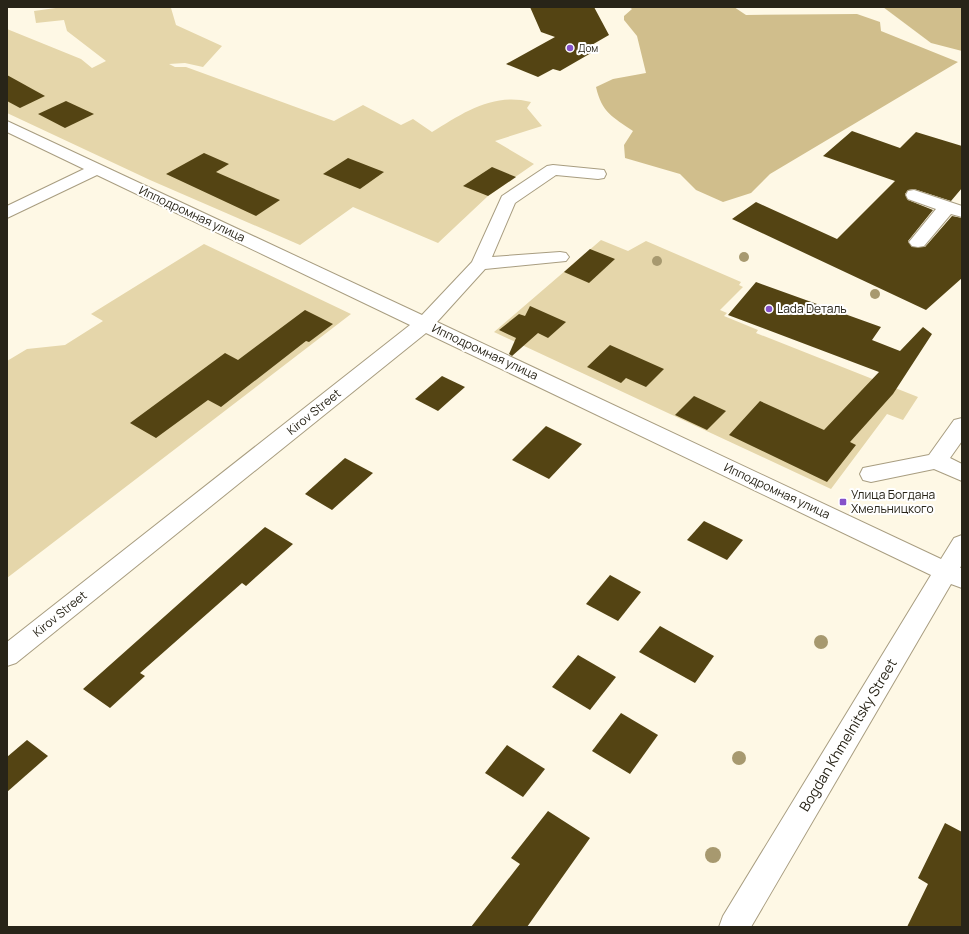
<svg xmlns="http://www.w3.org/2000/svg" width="969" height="934" font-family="Manrope,sans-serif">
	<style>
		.green { fill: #e5d6aa }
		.forest { fill: #d0be8c }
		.building { fill: #544413 }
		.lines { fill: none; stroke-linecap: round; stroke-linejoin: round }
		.minor-casing { stroke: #a89d80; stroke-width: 2 }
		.minor { fill: #fff; fill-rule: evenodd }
		.tree { fill: #a7996f }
		.poi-dot { fill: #8551c9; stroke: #fff; stroke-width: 1.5 }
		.labels { text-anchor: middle; stroke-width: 4; stroke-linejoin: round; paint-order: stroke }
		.far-poi-label { font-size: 10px; fill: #282418; stroke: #fff; text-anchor: start }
		.street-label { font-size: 12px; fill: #282418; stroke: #fff }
		.poi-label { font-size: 12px; fill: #282418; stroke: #fff; text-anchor: start }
		.near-street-label { font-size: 14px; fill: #282418; stroke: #fff }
	</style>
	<rect width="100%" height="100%" fill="#fef8e5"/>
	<g class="green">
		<path d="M 63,7 L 171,8 L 176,25 L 222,46 L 203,67 L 185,63 L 169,64 L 175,67 L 186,67 L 334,121 L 363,105 L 401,125 L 413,119 L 432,132 C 463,113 493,92 531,102 L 527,108 L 542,126 L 495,141 L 534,164 L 488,196 L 438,243 L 353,207 L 300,245 L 150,180 L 7,113 L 7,29 L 81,59 L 92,68 L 106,61 L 67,31 L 64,20 L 36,23 L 34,11 Z"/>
		<path d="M 601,240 L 628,251 L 646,241 L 741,282 L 739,285 L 743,287 L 720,310 L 727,313 L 724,316 L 758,330 L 756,333 L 918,397 L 903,420 L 887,414 L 831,489 L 494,332 Z"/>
		<path d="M 204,244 L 351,314 L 7,578 L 7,361 L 27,349 L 65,345 L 103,321 L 91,314 Z"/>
	</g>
	<g class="forest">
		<path d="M 629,7 L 734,7 L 746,15 L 857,14 L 880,22 L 881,31 L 958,62 L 770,174 L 751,193 L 723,202 L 696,190 L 680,174 L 625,158 L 624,145 L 633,131 C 613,117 602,113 596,87 L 613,79 L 646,73 L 637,36 L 624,20 L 624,16 L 632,9 Z"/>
		<path d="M 883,7 L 962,7 L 962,51 L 931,43 Z"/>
	</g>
	<g class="building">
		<path d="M 530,7 L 594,7 L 609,35 L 590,46 L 598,49 L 560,71 L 553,69 L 538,77 L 506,64 L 555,37 L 541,32 Z"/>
		<path d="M 7,75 L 45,96 L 20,108 L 7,101 Z"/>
		<path d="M 66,101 L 94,114 L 65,128 L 38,114 Z"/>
		<path d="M 852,131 L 900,148 L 916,132 L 962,146 L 962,188 L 951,201 L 914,189 L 908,190 L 905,194 L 908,200 L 933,210 L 908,241 L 912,247 L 925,247 L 952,216 L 962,218 L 962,278 L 926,310 L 732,219 L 756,202 L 837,239 L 895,181 L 823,156 Z"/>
		<path d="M 204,153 L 229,164 L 216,172 L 280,200 L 256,216 L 166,174 Z"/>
		<path d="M 348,158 L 384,172 L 360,189 L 323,174 Z"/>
		<path d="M 492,167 L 516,177 L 488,196 L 463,186 Z"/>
		<path d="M 590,249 L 615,259 L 589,283 L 564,272 Z"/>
		<path d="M 756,282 L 881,327 L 872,340 L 900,351 L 923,327 L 932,334 L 893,394 L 850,442 L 856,445 L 827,482 L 729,435 L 760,401 L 824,430 L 879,372 L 728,315 Z"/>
		<path d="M 530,306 L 566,322 L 548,338 L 538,333 L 512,356 L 509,354 L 516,338 L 499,330 L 519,314 L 525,316 Z"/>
		<path d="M 305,310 L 333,324 L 309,342 L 306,341 L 221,407 L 208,400 L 156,438 L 130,423 L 225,353 L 238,360 Z"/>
		<path d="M 610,345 L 664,369 L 646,387 L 626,378 L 621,383 L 587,367 Z"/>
		<path d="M 442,376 L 465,387 L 438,411 L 415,399 Z"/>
		<path d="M 694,396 L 726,411 L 707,430 L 675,415 Z"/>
		<path d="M 546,426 L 582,444 L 549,479 L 512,460 Z"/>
		<path d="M 345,458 L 373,473 L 332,510 L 305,494 Z"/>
		<path d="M 704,521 L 743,540 L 727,560 L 687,540 Z"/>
		<path d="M 265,527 L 293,544 L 246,586 L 242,583 L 140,673 L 145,676 L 110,708 L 83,689 Z"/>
		<path d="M 610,575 L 641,592 L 618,621 L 586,604 Z"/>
		<path d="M 660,626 L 714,656 L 695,683 L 639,652 Z"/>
		<path d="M 578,655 L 616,677 L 590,710 L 552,687 Z"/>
		<path d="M 621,713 L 658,735 L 630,774 L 592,751 Z"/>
		<path d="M 27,740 L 48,756 L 7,792 L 7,757 Z"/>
		<path d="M 507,745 L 545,769 L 523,797 L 485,773 Z"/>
		<path d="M 548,811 L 590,838 L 527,927 L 471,927 L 520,864 L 511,858 Z"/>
		<path d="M 945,823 L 962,832 L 962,927 L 907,927 L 928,884 L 918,878 Z"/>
	</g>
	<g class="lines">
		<defs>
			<g id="minor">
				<path d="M 7,121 L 422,315 L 472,262 L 502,196 L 547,166 L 553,165 L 604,170 L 606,174 L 604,178 L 598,179 L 556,175 L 515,203 L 492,257 L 560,252 L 566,253 L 569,257 L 566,261 L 485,269 L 437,322 L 941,559 L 954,538 L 962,535 L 962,564 L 960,568 L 962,568 L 962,588 L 951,584 L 751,927 L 719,927 L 723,916 L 931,575 L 426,333 L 16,663 L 7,666 L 7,642 L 410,325 L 97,175 L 7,218 L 7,206 L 84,169 L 7,132 Z"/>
				<path d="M 914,190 L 962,206 L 962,217 L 951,214 L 924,246 L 918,247 L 912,246 L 909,242 L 936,209 L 908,199 L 906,195 L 908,191 Z"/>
				<path d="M 962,418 L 962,441 L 950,458 L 962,464 L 962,481 L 934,469 L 871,482 L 863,480 L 860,474 L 863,468 L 929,455 L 954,420 Z"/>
			</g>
		</defs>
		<use href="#minor" class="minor-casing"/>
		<use href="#minor" class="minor"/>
	</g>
	<g class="tree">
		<circle cx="744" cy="257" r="5"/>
		<circle cx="657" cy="261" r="5"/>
		<circle cx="875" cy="294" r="5"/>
		<circle cx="821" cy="642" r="7"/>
		<circle cx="739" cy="758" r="7"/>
		<circle cx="713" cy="855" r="8"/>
	</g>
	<g class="poi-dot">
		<circle cx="570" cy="48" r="4"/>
		<circle cx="769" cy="309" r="4"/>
		<rect x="839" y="498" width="8" height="8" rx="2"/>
	</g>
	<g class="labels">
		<g class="far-poi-label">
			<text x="578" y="52">Дом</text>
		</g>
		<g class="street-label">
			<text transform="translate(192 214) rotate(25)" y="4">Ипподромная улица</text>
			<text transform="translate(485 352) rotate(25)" y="4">Ипподромная улица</text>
			<text transform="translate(314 412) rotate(-39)" y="4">Kirov Street</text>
			<text transform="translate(777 491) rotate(25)" y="4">Ипподромная улица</text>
			<text transform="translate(60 614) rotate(-39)" y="4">Kirov Street</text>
		</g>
		<g class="poi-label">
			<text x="777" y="313">Lada Dеталь</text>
			<text x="851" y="499">Улица Богдана<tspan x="851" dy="14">Хмельницкого</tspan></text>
		</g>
		<g class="near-street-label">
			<text transform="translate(848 735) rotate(-59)" y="5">Bogdan Khmelnitsky Street</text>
		</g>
	</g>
	<rect width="969" height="934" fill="none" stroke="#282418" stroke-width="16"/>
</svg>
